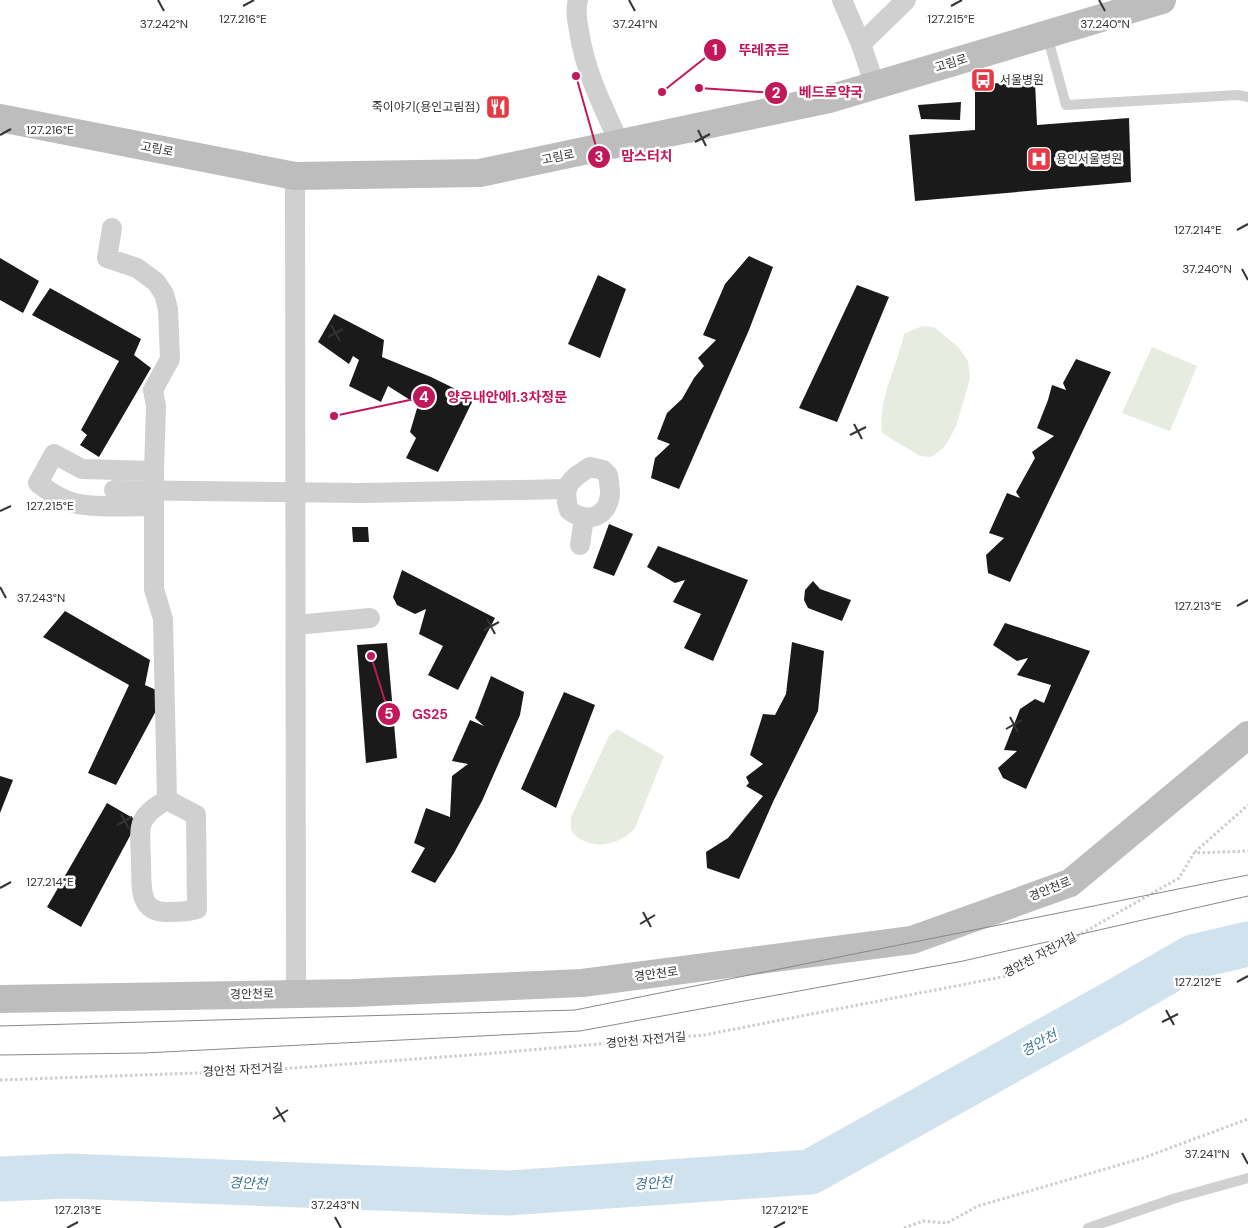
<svg xmlns="http://www.w3.org/2000/svg" width="1248" height="1228" font-family="'DM Sans','Noto Sans KR',sans-serif">
	<style>
		.green { fill: #e6ecdf }
		.lines { fill: none; stroke-linecap: round; stroke-linejoin: round }
		.river { stroke: #cfe2ee; stroke-width: 45 }
		.building { fill: #1a1a1a }
		.path { stroke: #cdcdcd; stroke-width: 3; stroke-dasharray: 2.5 2.5; stroke-linecap: butt }
		.lane { stroke: #d0d0d0; stroke-width: 10 }
		.street { stroke: #d0d0d0; stroke-width: 20 }
		.secondary { stroke: #bdbdbd; stroke-width: 28 }
		.tram { stroke: #888; stroke-width: 1 }
		.ticks { fill: none; stroke: #333; stroke-width: 2 }
		.labels { text-anchor: middle; stroke-width: 5; stroke-linejoin: round; paint-order: stroke }
		.street-label { font-size: 12px; fill: #333; stroke: #fff }
		.poi-label { font-size: 12px; fill: #333; stroke: #fff; text-anchor: start }
		.water-label { font-size: 14px; font-style: italic; fill: #3f7597; stroke: #fff }
		.ticks-label { font-size: 12px; text-anchor: middle; fill: #333; stroke: #fff; stroke-width: 5; stroke-linejoin: round; paint-order: stroke }
		.leader { fill: none; stroke: #c2185b; stroke-width: 2 }
		.callout-dot { fill: #c2185b; stroke: #fff; stroke-width: 2 }
		.mark-label { font-size: 15px; text-anchor: middle; font-weight: bold; fill: #fff }
		.callout-label { font-size: 14px; text-anchor: middle; font-weight: bold; fill: #c2185b; stroke: #fff; stroke-width: 5; stroke-linejoin: round; paint-order: stroke }
	</style>
	<rect width="100%" height="100%" fill="#fff"/>
	<g class="green">
		<path d="M 922,326 L 934,327 L 958,347 L 968,361 L 970,379 L 956,426 L 950,438 L 943,448 L 931,457 L 920,456 L 882,433 C 878,398 897,367 904,334 Z"/>
		<path d="M 1152,347 L 1197,366 L 1170,431 L 1122,413 Z"/>
		<path d="M 617,729 L 664,756 L 635,828 C 622,842 601,850 582,840 C 577,837 573,835 571,829 C 571,826 571,821 571,817 L 609,736 Z"/>
	</g>
	<g class="lines">
		<path class="river" d="M 0,1179 L 68,1176 L 507,1193 L 810,1172 L 1113,1003 L 1193,957 L 1248,944"/>
	</g>
	<g class="building">
		<path d="M 1035,82 L 1037,125 L 1129,118 L 1131,182 L 915,201 L 909,135 L 975,130 L 975,84 Z"/>
		<path d="M 961,102 L 960,120 L 921,119 L 918,105 Z"/>
		<path d="M 749,256 L 773,267 L 749,330 L 679,489 L 651,478 L 655,458 L 670,444 L 657,439 L 667,413 L 682,399 L 694,378 L 704,366 L 698,358 L 716,340 L 703,335 L 725,284 Z"/>
		<path d="M 0,258 L 39,281 L 23,313 L 0,300 Z"/>
		<path d="M 598,275 L 626,289 L 600,358 L 568,344 Z"/>
		<path d="M 857,285 L 889,297 L 837,422 L 799,408 Z"/>
		<path d="M 50,288 L 141,339 L 134,355 L 151,368 L 99,457 L 80,445 L 87,435 L 81,430 L 119,361 L 32,315 Z"/>
		<path d="M 334,314 L 384,340 L 382,357 L 431,377 L 474,398 L 438,472 L 406,458 L 416,438 L 410,432 L 418,405 L 388,386 L 381,402 L 349,386 L 359,360 L 353,356 L 349,364 L 318,342 Z"/>
		<path d="M 1076,359 L 1111,372 L 1010,582 L 988,573 L 986,555 L 1004,538 L 989,533 L 1007,493 L 1020,498 L 1016,492 L 1035,458 L 1032,452 L 1054,436 L 1037,428 L 1048,400 L 1052,385 L 1066,390 L 1063,383 Z"/>
		<path d="M 609,524 L 633,534 L 614,576 L 593,568 Z"/>
		<path d="M 352,527 L 368,527 L 369,542 L 353,542 Z"/>
		<path d="M 658,546 L 748,580 L 713,661 L 684,648 L 701,614 L 673,602 L 685,580 L 675,583 L 647,567 Z"/>
		<path d="M 402,570 L 495,618 L 458,690 L 428,675 L 443,646 L 419,634 L 426,609 L 415,614 L 397,605 L 393,597 Z"/>
		<path d="M 813,581 L 820,589 L 851,600 L 842,621 L 808,608 L 804,600 L 805,590 Z"/>
		<path d="M 65,611 L 150,660 L 145,685 L 165,694 L 116,785 L 88,773 L 129,685 L 43,637 Z"/>
		<path d="M 1005,623 L 1090,651 L 1026,789 L 1003,778 L 998,768 L 1017,751 L 1004,750 L 1020,709 L 1035,699 L 1044,703 L 1051,685 L 1017,675 L 1028,658 L 1017,661 L 993,645 Z"/>
		<path d="M 792,642 L 824,651 L 818,711 L 773,802 L 739,879 L 707,868 L 706,852 L 728,838 L 763,796 L 746,786 L 749,783 L 746,777 L 763,764 L 750,755 L 763,714 L 775,715 L 786,694 Z"/>
		<path d="M 387,643 L 397,758 L 366,763 L 357,645 Z"/>
		<path d="M 491,676 L 524,692 L 520,715 L 482,801 L 454,853 L 435,883 L 411,872 L 425,848 L 414,843 L 426,808 L 450,817 L 452,776 L 468,764 L 452,761 L 470,720 L 484,726 L 475,718 Z"/>
		<path d="M 564,692 L 595,705 L 556,808 L 521,789 Z"/>
		<path d="M 0,776 L 13,780 L 0,813 Z"/>
		<path d="M 107,803 L 138,821 L 81,927 L 47,907 Z"/>
	</g>
	<g class="lines">
		<g class="path">
			<path d="M 1195,852 L 1248,805"/>
			<path d="M 0,1080 L 253,1071 L 483,1054 L 704,1035 L 1007,976 L 1179,878 L 1194,853 L 1248,851"/>
			<path d="M 904,1228 L 923,1221 L 947,1223 L 978,1206 L 1143,1158 L 1248,1119"/>
		</g>
		<g class="lane">
			<path d="M 1047,35 L 1066,105 L 1238,95 L 1248,97"/>
			<path d="M 1088,1228 L 1176,1198 L 1248,1178"/>
		</g>
		<g class="street">
			<path d="M 578,0 C 575,10 577,20 579,31 C 585,72 603,107 620,144"/>
			<path d="M 842,0 L 861,44 L 875,86"/>
			<path d="M 861,44 L 906,0"/>
			<path d="M 295,176 L 296,993"/>
			<path d="M 112,228 L 107,258 L 137,268 L 156,282 L 164,294 L 168,309 L 170,359 L 153,390 L 156,406 L 154,471 L 154,589 L 163,619 L 167,800 C 156,806 143,814 141,827 C 139,837 141,851 141,862 C 142,886 137,914 170,912 C 179,912 188,912 197,909 L 196,815 L 167,800"/>
			<path d="M 590,467 L 603,470 L 608,475 C 609,481 610,488 610,495 C 607,518 586,524 569,510 C 561,485 571,479 590,467 Z"/>
			<path d="M 154,471 L 82,469 L 54,454 L 38,483 C 47,490 57,497 68,501 C 86,509 132,506 154,506"/>
			<path d="M 114,490 L 363,493 L 566,489"/>
			<path d="M 580,545 L 584,518"/>
			<path d="M 296,625 L 370,618"/>
		</g>
		<g class="secondary">
			<path d="M 0,118 L 295,176 L 480,173 L 829,99 L 1162,0"/>
			<path d="M 0,999 L 353,993 L 582,983 L 912,940 L 1070,883 L 1248,735"/>
		</g>
		<g class="tram">
			<path d="M 0,1026 L 575,1010 L 1248,875"/>
			<path d="M 0,1055 L 144,1053 L 580,1031 L 963,961 L 1248,896"/>
		</g>
	</g>
	<path class="ticks" d="M 158,0 L 164,11M 629,0 L 635,11M 1099,0 L 1105,11M 243,6 L 254,0M 951,6 L 962,0M 698,130 L 706,146M 0,135 L 11,129M 695,142 L 710,134M 1237,230 L 1248,224M 1242,269 L 1248,280M 331,325 L 340,341M 328,337 L 343,329M 854,424 L 862,439M 850,435 L 866,427M 0,511 L 11,506M 0,587 L 6,598M 1237,606 L 1248,600M 487,619 L 495,634M 484,630 L 499,622M 1010,717 L 1018,732M 1006,729 L 1022,720M 121,814 L 129,829M 117,825 L 132,817M 0,888 L 11,882M 643,912 L 651,927M 640,924 L 655,915M 1237,982 L 1248,976M 1166,1010 L 1174,1025M 1162,1022 L 1178,1014M 276,1107 L 285,1122M 273,1119 L 288,1110M 1242,1153 L 1248,1164M 335,1217 L 341,1228M 67,1228 L 78,1222M 774,1228 L 785,1222"/>
	<defs>
		<symbol id="bus-square" viewBox="-11 -11 22 22"><rect x="-9" y="-9" width="18" height="18" rx="4" fill="#e63946" stroke="#fff"/><path d="M-5-6H5V4H4V6H2V4H-2V6H-4V4H-5ZM-3.5-4V0h7V-4ZM-3.5 1.2v1.5H-2V1.2ZM2 1.2v1.5H3.5V1.2Z" fill="#fff"/></symbol>
		<symbol id="restaurant-square" viewBox="-11 -11 22 22"><rect x="-9" y="-9" width="18" height="18" rx="4" fill="#e63946" stroke="#fff"/><path d="M-5-6h1v4h1v-4h1v4h1v-4h1v5L-1.5 .5V6h-2V.5L-5-1ZM5-6V6H3V1.5H1.5Q1.5-4 5-6Z" fill="#fff"/></symbol>
		<symbol id="hospital-square" viewBox="-11 -11 22 22"><rect x="-9" y="-9" width="18" height="18" rx="4" fill="#e63946" stroke="#fff"/><path d="M-5-5h3v3.5h4V-5h3V5h-3V1.5h-4V5h-3Z" fill="#fff"/></symbol>
	</defs>
	<g fill-rule="evenodd">
		<use href="#bus-square" x="969" y="66" width="28" height="28"/>
		<use href="#restaurant-square" x="484" y="93" width="28" height="28"/>
		<use href="#hospital-square" x="1025" y="145" width="28" height="28"/>
	</g>
	<g class="labels">
		<g class="street-label">
			<text transform="translate(951 63) rotate(-17)" y="4">고림로</text>
			<text transform="translate(157 149) rotate(11)" y="4">고림로</text>
			<text transform="translate(558 157) rotate(-12)" y="4">고림로</text>
			<text transform="translate(1050 889) rotate(-22)" y="4">경안천로</text>
			<text transform="translate(1040 955) rotate(-28)" y="4">경안천 자전거길</text>
			<text transform="translate(656 974) rotate(-7)" y="4">경안천로</text>
			<text transform="translate(252 994) rotate(-1)" y="4">경안천로</text>
			<text transform="translate(646 1040) rotate(-5)" y="4">경안천 자전거길</text>
			<text transform="translate(243 1070) rotate(-3)" y="4">경안천 자전거길</text>
		</g>
		<g class="poi-label">
			<text x="1000" y="84">서울병원</text>
			<text x="480" y="111" text-anchor="end">죽이야기(용인고림점)</text>
			<text x="1056" y="163">용인서울병원</text>
		</g>
		<g class="water-label">
			<text transform="translate(1039 1043) rotate(-29)" y="5">경안천</text>
			<text transform="translate(248 1183) rotate(2)" y="5">경안천</text>
			<text transform="translate(653 1183) rotate(-4)" y="5">경안천</text>
		</g>
	</g>
	<g class="ticks-label">
		<text x="243" y="23">127.216°E</text>
		<text x="951" y="23">127.215°E</text>
		<text x="164" y="28">37.242°N</text>
		<text x="635" y="28">37.241°N</text>
		<text x="1105" y="28">37.240°N</text>
		<text x="50" y="134">127.216°E</text>
		<text x="1198" y="234">127.214°E</text>
		<text x="1207" y="273">37.240°N</text>
		<text x="50" y="510">127.215°E</text>
		<text x="41" y="602">37.243°N</text>
		<text x="1198" y="610">127.213°E</text>
		<text x="50" y="886">127.214°E</text>
		<text x="1198" y="986">127.212°E</text>
		<text x="1207" y="1158">37.241°N</text>
		<text x="335" y="1209">37.243°N</text>
		<text x="78" y="1214">127.213°E</text>
		<text x="785" y="1214">127.212°E</text>
	</g>
	<path class="leader" d="M662 92L715 50M699 88L776 93M576 76L599 157M334 416L424 397M371 656L389 714"/>
	<g class="callout-dot">
		<circle cx="662" cy="92" r="5"/>
		<circle cx="699" cy="88" r="5"/>
		<circle cx="576" cy="76" r="5"/>
		<circle cx="334" cy="416" r="5"/>
		<circle cx="371" cy="656" r="5"/>
		<circle cx="715" cy="50" r="12"/>
		<circle cx="776" cy="93" r="12"/>
		<circle cx="599" cy="157" r="12"/>
		<circle cx="424" cy="397" r="12"/>
		<circle cx="389" cy="714" r="12"/>
	</g>
	<g class="mark-label">
		<text x="715" y="55">1</text>
		<text x="776" y="98">2</text>
		<text x="599" y="162">3</text>
		<text x="424" y="402">4</text>
		<text x="389" y="719">5</text>
	</g>
	<g class="callout-label">
		<text x="764" y="55">뚜레쥬르</text>
		<text x="831" y="97">베드로약국</text>
		<text x="647" y="161">맘스터치</text>
		<text x="507" y="402">양우내안에1.3차정문</text>
		<text x="430" y="719">GS25</text>
	</g>
</svg>
